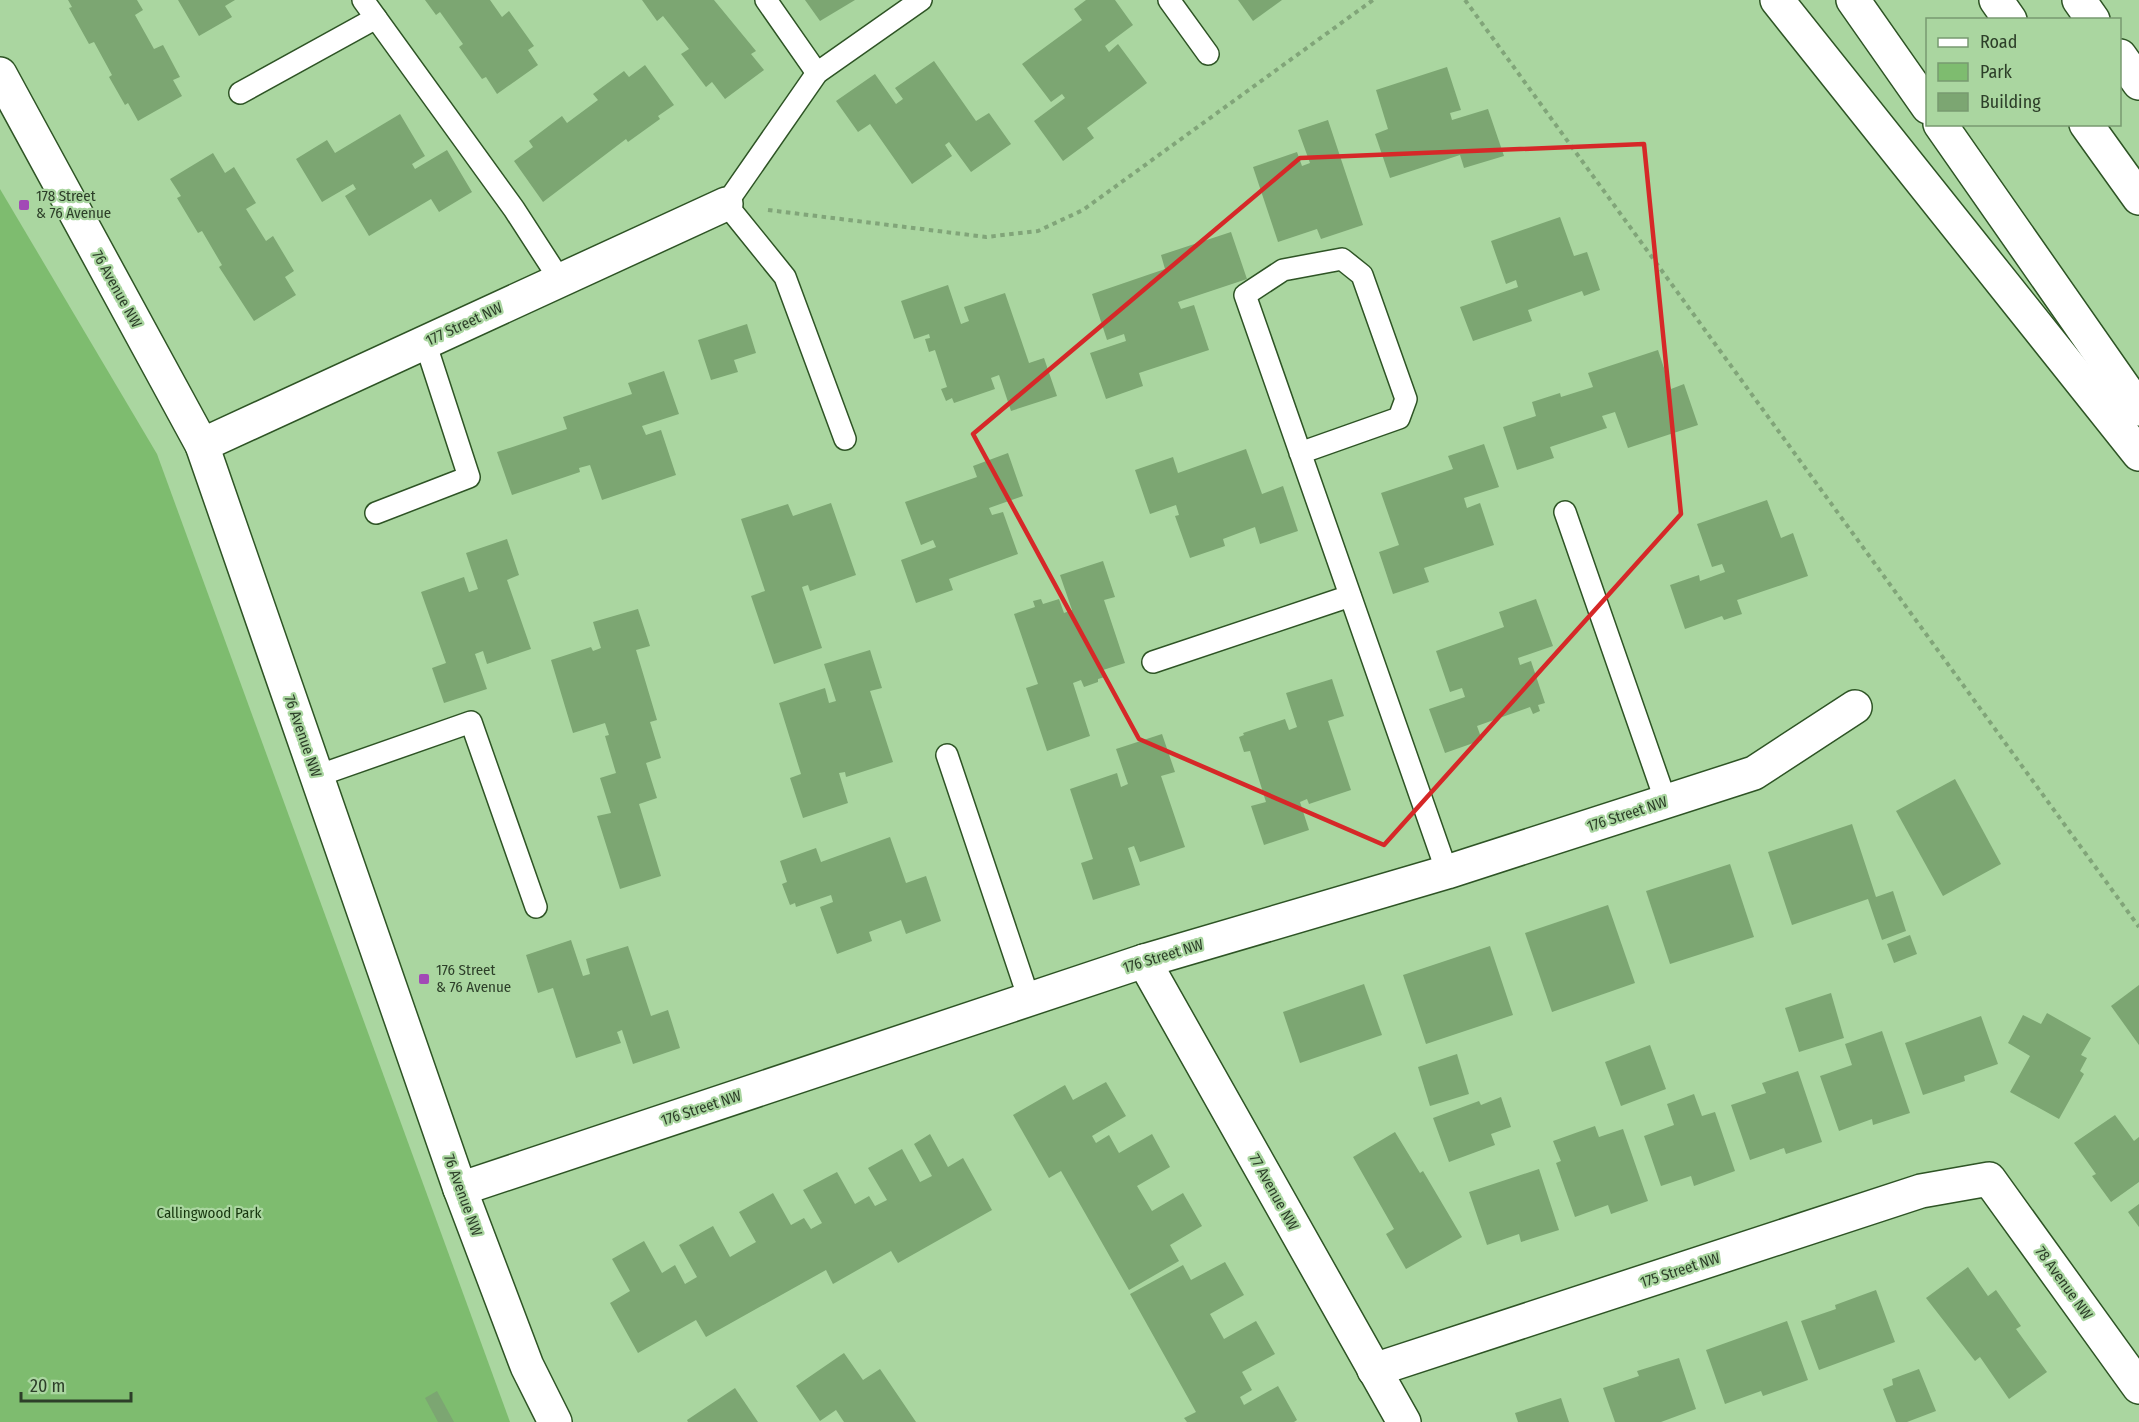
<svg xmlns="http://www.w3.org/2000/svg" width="2139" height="1422" font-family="'Fira Sans Condensed',sans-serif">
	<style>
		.green { fill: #7ebc6f }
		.building { fill: #7ca672 }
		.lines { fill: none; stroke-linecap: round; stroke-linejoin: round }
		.lane-casing { stroke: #2e5425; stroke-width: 24 }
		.street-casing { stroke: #2e5425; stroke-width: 36 }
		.secondary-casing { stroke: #2e5425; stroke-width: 36 }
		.highway-casing { stroke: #2e5425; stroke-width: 36 }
		.path { stroke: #81a579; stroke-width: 4; stroke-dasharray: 4.5 4.5; stroke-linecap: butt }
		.lane { stroke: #fff; stroke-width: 21 }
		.street { stroke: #fff; stroke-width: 33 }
		.secondary { stroke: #fff; stroke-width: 33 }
		.highway { stroke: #fff; stroke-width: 33 }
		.marked { fill: none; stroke: #d62828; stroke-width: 4.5; stroke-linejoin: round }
		.poi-dot { fill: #a24ab6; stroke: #aad6a0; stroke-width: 2 }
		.labels { text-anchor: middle; stroke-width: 4.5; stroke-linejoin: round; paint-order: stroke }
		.poi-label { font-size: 15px; fill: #2d3f29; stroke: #aad6a0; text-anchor: start }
		.street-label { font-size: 15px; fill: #2d3f29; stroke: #aad6a0 }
		.park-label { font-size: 15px; fill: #17370f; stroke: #aad6a0 }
	</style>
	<rect width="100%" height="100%" fill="#aad6a0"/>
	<path class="green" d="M 0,189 L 157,454 L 510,1422 L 0,1422 Z"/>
	<g class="building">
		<path d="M 68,0 L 137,0 L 143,10 L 135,15 L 154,49 L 163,45 L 180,77 L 173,80 L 182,96 L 138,121 L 128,103 L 125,105 L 109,77 L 112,75 L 94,42 L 89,44 L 69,8 L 72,7 Z"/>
		<path d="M 178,0 L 235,0 L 225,6 L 232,17 L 199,36 Z"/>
		<path d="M 425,0 L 490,0 L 502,17 L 509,11 L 534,46 L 528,50 L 538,65 L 497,94 L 486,77 L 482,79 L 459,47 L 463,44 L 440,12 L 436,15 Z"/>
		<path d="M 642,0 L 714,0 L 756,51 L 751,54 L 764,70 L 725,99 L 712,82 L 706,87 L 681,54 L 689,49 L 663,16 L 657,21 Z"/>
		<path d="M 805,0 L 855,0 L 820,21 Z"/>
		<path d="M 1086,0 L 1115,0 L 1133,25 L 1105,46 L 1109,52 L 1118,44 L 1147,83 L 1087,128 L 1094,138 L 1063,161 L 1034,121 L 1065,98 L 1062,94 L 1051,102 L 1022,64 L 1082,20 L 1074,9 Z"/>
		<path d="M 1238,0 L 1282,0 L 1253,21 Z"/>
		<path d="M 934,61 L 976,121 L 989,113 L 1011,144 L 971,172 L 949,142 L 945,145 L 952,156 L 912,184 L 870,124 L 858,132 L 836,101 L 875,74 L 896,104 L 903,99 L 895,88 Z"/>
		<path d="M 645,65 L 674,105 L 658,116 L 660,119 L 628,142 L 626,139 L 543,202 L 514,161 L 533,147 L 529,141 L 562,116 L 567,123 L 598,100 L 593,94 L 624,71 L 629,77 Z"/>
		<path d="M 1447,67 L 1461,110 L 1450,113 L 1452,120 L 1488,109 L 1504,156 L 1464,168 L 1460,155 L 1390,178 L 1375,134 L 1388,129 L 1376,90 Z"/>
		<path d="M 400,114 L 425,156 L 412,164 L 415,169 L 447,150 L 472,192 L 439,212 L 431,199 L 369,236 L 345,196 L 356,189 L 353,184 L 322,202 L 296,159 L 327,140 L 335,153 Z"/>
		<path d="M 1328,120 L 1363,225 L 1321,239 L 1317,229 L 1278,242 L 1253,167 L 1297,152 L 1302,166 L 1310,163 L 1298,130 Z"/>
		<path d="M 213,153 L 225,173 L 234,167 L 256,203 L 246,209 L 266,241 L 273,236 L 294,271 L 285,277 L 296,295 L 254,321 L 219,267 L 222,265 L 202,231 L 198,233 L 177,198 L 181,196 L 170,179 Z"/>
		<path d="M 1560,217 L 1574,256 L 1587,252 L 1600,290 L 1584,296 L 1582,291 L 1528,310 L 1532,321 L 1473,341 L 1460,307 L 1518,287 L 1516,280 L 1506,284 L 1491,241 Z"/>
		<path d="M 1231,232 L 1247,279 L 1178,302 L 1181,309 L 1194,305 L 1209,350 L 1139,373 L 1143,386 L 1106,399 L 1090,353 L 1126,341 L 1124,334 L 1107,340 L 1092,294 L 1165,269 L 1161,255 Z"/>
		<path d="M 948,285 L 961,324 L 969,321 L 964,307 L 1005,293 L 1029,363 L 1044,358 L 1057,396 L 1011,411 L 999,375 L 991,378 L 995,389 L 954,403 L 952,398 L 946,401 L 941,389 L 947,387 L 935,350 L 929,352 L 925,339 L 930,338 L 929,334 L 914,339 L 901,301 Z"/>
		<path d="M 747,324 L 756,353 L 734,360 L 738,372 L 711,380 L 698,340 Z"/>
		<path d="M 1658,350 L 1671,389 L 1684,384 L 1698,425 L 1628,448 L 1615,412 L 1602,416 L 1607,428 L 1550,447 L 1554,458 L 1517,470 L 1503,427 L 1536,416 L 1532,402 L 1560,393 L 1561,397 L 1593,387 L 1588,373 Z"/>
		<path d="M 664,371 L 679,414 L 642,426 L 646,435 L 661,430 L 676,475 L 602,500 L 590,465 L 579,468 L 580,472 L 512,495 L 497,452 L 567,429 L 563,417 L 632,394 L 628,383 Z"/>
		<path d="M 1484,444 L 1499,487 L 1464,498 L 1467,508 L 1480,503 L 1494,545 L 1424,568 L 1429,582 L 1393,594 L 1379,552 L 1399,545 L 1381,493 L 1453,469 L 1448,456 Z"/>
		<path d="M 1246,449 L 1262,494 L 1283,486 L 1298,531 L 1260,544 L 1255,527 L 1223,539 L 1225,546 L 1190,558 L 1175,516 L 1179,515 L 1176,505 L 1150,514 L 1135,470 L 1173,457 L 1178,473 Z"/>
		<path d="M 1008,453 L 1023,496 L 989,508 L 992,515 L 1003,512 L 1018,554 L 949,579 L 953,590 L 916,603 L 901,560 L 936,547 L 933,540 L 921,545 L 905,502 L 977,477 L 973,466 Z"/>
		<path d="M 1767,500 L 1781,538 L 1793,533 L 1808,576 L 1737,600 L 1742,614 L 1724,620 L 1722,616 L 1685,629 L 1670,585 L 1699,575 L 1700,581 L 1725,572 L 1722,564 L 1712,567 L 1697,524 Z"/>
		<path d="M 831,503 L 856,575 L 810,591 L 808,585 L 802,587 L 822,648 L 774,664 L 751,596 L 765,591 L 741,519 L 788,504 L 793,516 Z"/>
		<path d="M 507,539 L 519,575 L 507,580 L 531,649 L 487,664 L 483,651 L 475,654 L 487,689 L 444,703 L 432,668 L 446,663 L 421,592 L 464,577 L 469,592 L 478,589 L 466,553 Z"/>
		<path d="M 1103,561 L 1115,597 L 1104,600 L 1125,663 L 1103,670 L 1105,677 L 1098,679 L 1098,682 L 1084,687 L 1081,680 L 1073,683 L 1090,736 L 1047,751 L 1026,688 L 1038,684 L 1014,614 L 1035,607 L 1033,601 L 1041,599 L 1043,604 L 1059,599 L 1064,613 L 1072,610 L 1060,575 Z"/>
		<path d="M 1536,599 L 1553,646 L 1518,658 L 1520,665 L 1531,661 L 1545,703 L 1538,705 L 1540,711 L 1533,714 L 1530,707 L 1477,726 L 1482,740 L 1445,753 L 1429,709 L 1465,697 L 1462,688 L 1450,692 L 1436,651 L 1504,627 L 1499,612 Z"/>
		<path d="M 638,609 L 650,646 L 636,650 L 657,720 L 650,722 L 661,758 L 646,763 L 657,798 L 639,804 L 661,876 L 620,889 L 597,816 L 611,813 L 600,778 L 616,773 L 605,736 L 609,735 L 605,723 L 573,733 L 551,660 L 591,647 L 593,651 L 601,648 L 593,622 Z"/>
		<path d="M 870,650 L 882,688 L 870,691 L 893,762 L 846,777 L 845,772 L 839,773 L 848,803 L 803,818 L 790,778 L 801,774 L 779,703 L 825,688 L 829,703 L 836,701 L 824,664 Z"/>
		<path d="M 1332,679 L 1344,716 L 1328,721 L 1351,790 L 1309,804 L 1307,799 L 1300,802 L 1309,830 L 1264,845 L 1251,806 L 1266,802 L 1250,751 L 1244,752 L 1239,737 L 1244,735 L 1243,733 L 1285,719 L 1289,730 L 1297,727 L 1286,693 Z"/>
		<path d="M 1162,734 L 1175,772 L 1161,776 L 1185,847 L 1140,862 L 1134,846 L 1128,848 L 1140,885 L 1093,900 L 1081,863 L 1093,859 L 1070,789 L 1117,773 L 1121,787 L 1128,784 L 1116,749 Z"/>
		<path d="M 1955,779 L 2001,864 L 1943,896 L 1896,811 Z"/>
		<path d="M 1852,824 L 1876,897 L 1893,891 L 1906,931 L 1882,940 L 1868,899 L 1792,925 L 1768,852 Z"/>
		<path d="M 890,837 L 906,883 L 926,876 L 941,921 L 906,934 L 901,920 L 869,932 L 872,941 L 837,954 L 820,907 L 833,902 L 831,895 L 796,907 L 795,903 L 790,905 L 782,884 L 787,882 L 780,861 L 816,848 L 821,862 Z"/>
		<path d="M 1730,864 L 1754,937 L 1670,964 L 1646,891 Z"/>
		<path d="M 1608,905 L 1635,983 L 1552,1012 L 1525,933 Z"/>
		<path d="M 1910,935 L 1917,954 L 1894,963 L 1887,944 Z"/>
		<path d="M 571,940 L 583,976 L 590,974 L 586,959 L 628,946 L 651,1016 L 668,1010 L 680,1048 L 633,1064 L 622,1030 L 617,1032 L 621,1043 L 576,1058 L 553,988 L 538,993 L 526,955 Z"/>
		<path d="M 1490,946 L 1513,1015 L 1426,1044 L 1403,975 Z"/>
		<path d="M 1364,984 L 1382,1035 L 1300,1063 L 1283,1012 Z"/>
		<path d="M 2139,985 L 2139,1045 L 2111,1006 Z"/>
		<path d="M 1831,993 L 1844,1038 L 1799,1052 L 1785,1008 Z"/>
		<path d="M 2047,1013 L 2091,1038 L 2081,1055 L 2087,1058 L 2080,1071 L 2084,1074 L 2059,1119 L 2010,1092 L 2030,1056 L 2008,1043 L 2023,1015 L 2041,1024 Z"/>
		<path d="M 1981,1016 L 1998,1064 L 1964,1076 L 1965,1081 L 1923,1095 L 1905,1043 Z"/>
		<path d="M 1882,1031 L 1910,1113 L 1873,1125 L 1872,1119 L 1839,1131 L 1820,1076 L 1852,1065 L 1845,1044 Z"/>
		<path d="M 1650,1045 L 1666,1089 L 1621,1106 L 1605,1062 Z"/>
		<path d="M 1457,1054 L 1469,1094 L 1430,1106 L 1418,1067 Z"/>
		<path d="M 1798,1071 L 1822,1142 L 1786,1154 L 1784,1148 L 1750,1160 L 1731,1105 L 1766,1093 L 1762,1083 Z"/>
		<path d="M 1106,1082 L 1126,1116 L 1092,1136 L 1096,1143 L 1109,1135 L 1119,1153 L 1152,1134 L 1170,1167 L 1137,1186 L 1152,1211 L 1183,1193 L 1202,1226 L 1170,1245 L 1179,1261 L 1129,1290 L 1061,1171 L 1049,1178 L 1013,1115 L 1065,1085 L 1073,1100 Z"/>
		<path d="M 1694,1094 L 1702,1116 L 1715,1112 L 1735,1171 L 1694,1186 L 1691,1176 L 1661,1186 L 1644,1136 L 1674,1125 L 1667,1104 Z"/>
		<path d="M 1501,1097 L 1511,1127 L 1491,1134 L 1495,1145 L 1449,1162 L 1433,1118 L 1479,1101 L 1481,1105 Z"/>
		<path d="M 2115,1115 L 2134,1141 L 2139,1137 L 2139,1182 L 2111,1202 L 2092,1176 L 2096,1174 L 2074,1143 Z"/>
		<path d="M 1595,1126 L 1599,1137 L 1623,1129 L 1648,1201 L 1611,1214 L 1608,1205 L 1575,1217 L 1556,1163 L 1561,1161 L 1553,1141 Z"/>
		<path d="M 1395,1132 L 1420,1173 L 1423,1171 L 1462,1237 L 1406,1269 L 1386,1234 L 1394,1229 L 1353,1157 Z"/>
		<path d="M 930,1134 L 948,1167 L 963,1158 L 992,1210 L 898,1263 L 891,1251 L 833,1284 L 826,1270 L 706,1337 L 696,1320 L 638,1353 L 610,1303 L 630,1291 L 612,1259 L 644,1241 L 662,1273 L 675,1265 L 685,1284 L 697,1277 L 679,1245 L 713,1226 L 730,1257 L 756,1242 L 739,1212 L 773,1193 L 791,1225 L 804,1218 L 811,1229 L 822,1223 L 803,1190 L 837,1172 L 855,1204 L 869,1196 L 875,1206 L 887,1200 L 868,1168 L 902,1149 L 920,1182 L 932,1176 L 914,1144 Z"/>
		<path d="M 1539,1169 L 1559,1230 L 1521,1242 L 1519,1234 L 1487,1245 L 1469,1192 Z"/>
		<path d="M 2139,1204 L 2139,1227 L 2128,1212 Z"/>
		<path d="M 1225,1262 L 1244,1295 L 1210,1314 L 1224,1339 L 1256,1321 L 1275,1354 L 1242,1372 L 1252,1390 L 1240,1397 L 1244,1405 L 1278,1386 L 1297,1420 L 1294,1422 L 1187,1422 L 1184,1418 L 1196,1412 L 1130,1294 L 1183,1265 L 1191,1280 Z"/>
		<path d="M 1968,1267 L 1988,1296 L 1996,1290 L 2021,1326 L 2016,1329 L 2047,1372 L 2009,1399 L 1980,1357 L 1975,1361 L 1926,1298 Z"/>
		<path d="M 1876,1290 L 1895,1342 L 1819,1370 L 1801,1321 L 1836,1309 L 1835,1305 Z"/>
		<path d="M 1787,1321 L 1808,1380 L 1763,1396 L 1761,1391 L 1725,1404 L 1706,1350 Z"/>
		<path d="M 844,1353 L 863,1380 L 880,1369 L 916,1422 L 844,1422 L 836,1410 L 820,1421 L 796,1386 Z"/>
		<path d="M 1679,1358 L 1696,1409 L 1661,1422 L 1615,1422 L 1603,1388 L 1639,1376 L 1637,1371 Z"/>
		<path d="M 1919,1369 L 1936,1411 L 1907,1422 L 1896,1422 L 1883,1389 L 1893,1385 L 1892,1379 Z"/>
		<path d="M 735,1388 L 758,1422 L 688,1422 L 687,1420 Z"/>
		<path d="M 437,1391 L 454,1422 L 438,1422 L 425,1398 Z"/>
		<path d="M 1561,1398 L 1569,1422 L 1518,1422 L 1515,1413 Z"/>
	</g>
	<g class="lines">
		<defs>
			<g id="lane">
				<path d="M 363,0 L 514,209 L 560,280"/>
				<path d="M 766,0 L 817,73"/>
				<path d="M 1169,0 L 1208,54"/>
				<path d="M 240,93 L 376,18"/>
				<path d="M 845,439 L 785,277 L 726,204 L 817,73 L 921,0"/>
				<path d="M 1300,453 L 1399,418 L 1406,399 L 1362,275 L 1342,259 L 1283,270 L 1245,295 C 1312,487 1378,680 1447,872"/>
				<path d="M 1565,512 L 1666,802"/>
				<path d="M 376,513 L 469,477 L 425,342"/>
				<path d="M 1153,662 L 1350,596"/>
				<path d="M 947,755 L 1029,999"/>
				<path d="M 317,776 L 471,722 L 536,907"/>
			</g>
			<g id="street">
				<path d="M 202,445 L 726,204"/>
				<path d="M 1144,961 L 1404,1422"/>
				<path d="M 460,1189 L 1144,961 L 1447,872 L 1754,773 L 1855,707"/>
				<path d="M 1374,1370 L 1921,1191 L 1989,1179 L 2139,1387"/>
			</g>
			<path id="secondary" d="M 0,74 L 202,445 L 460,1189 L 527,1366 L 555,1422"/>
			<g id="highway">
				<path d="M 1777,0 L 2139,454"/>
				<path d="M 1853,0 L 1928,107"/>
				<path d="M 1996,0 L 2010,20"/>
				<path d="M 2079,0 L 2093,20"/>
				<path d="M 2120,56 L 2139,83"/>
				<path d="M 1940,124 L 2139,409"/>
				<path d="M 2086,124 L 2139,198"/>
			</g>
		</defs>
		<use href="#lane" class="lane-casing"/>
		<use href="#street" class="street-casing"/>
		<use href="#secondary" class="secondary-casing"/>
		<use href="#highway" class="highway-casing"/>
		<g class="path">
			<path d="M 1465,0 L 2139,927"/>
			<path d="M 768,210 L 986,237 L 1038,231 L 1083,210 L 1373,0"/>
		</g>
		<use href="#lane" class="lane"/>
		<use href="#street" class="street"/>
		<use href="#secondary" class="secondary"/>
		<use href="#highway" class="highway"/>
	</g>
	<path class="marked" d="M 1644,144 L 1681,514 L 1384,845 L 1139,739 L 973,434 L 1300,158 Z"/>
	<g class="poi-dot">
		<rect x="18" y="199" width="12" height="12" rx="3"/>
		<rect x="418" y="973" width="12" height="12" rx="3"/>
	</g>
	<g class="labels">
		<g class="poi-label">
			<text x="36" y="201">178 Street<tspan x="36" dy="17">&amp; 76 Avenue</tspan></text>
			<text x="436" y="975">176 Street<tspan x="436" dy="17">&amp; 76 Avenue</tspan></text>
		</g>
		<g class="street-label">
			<text transform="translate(117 289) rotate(61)" y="5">76 Avenue NW</text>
			<text transform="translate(464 324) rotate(-25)" y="5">177 Street NW</text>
			<text transform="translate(303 736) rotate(71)" y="5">76 Avenue NW</text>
			<text transform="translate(1627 814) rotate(-18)" y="5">176 Street NW</text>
			<text transform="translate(1163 956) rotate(-17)" y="5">176 Street NW</text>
			<text transform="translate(701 1108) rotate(-18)" y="5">176 Street NW</text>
			<text transform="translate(1274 1192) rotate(61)" y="5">77 Avenue NW</text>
			<text transform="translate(463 1195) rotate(70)" y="5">76 Avenue NW</text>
			<text transform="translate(1680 1270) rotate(-18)" y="5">175 Street NW</text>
			<text transform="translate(2064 1283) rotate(54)" y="5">78 Avenue NW</text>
		</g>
		<g class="park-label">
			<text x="209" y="1218">Callingwood Park</text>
		</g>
	</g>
	<rect x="1926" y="18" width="195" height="108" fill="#aad6a0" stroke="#789a70" stroke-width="1.5"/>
	<rect x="1938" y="38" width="30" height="9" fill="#ffffff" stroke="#789a70" stroke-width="1.5"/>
	<text x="1980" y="48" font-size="18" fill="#2d3f29">Road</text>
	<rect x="1938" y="63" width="30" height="18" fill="#7ebc6f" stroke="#789a70" stroke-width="1.5"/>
	<text x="1980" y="78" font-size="18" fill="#2d3f29">Park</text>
	<rect x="1938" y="93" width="30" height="18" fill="#7ca672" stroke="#789a70" stroke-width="1.5"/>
	<text x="1980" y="108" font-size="18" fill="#2d3f29">Building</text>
	<path d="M21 1392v9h110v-9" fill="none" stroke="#2d3f29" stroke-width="3"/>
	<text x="30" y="1392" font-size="18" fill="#2d3f29" stroke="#aad6a0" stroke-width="4.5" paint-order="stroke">20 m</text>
</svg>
